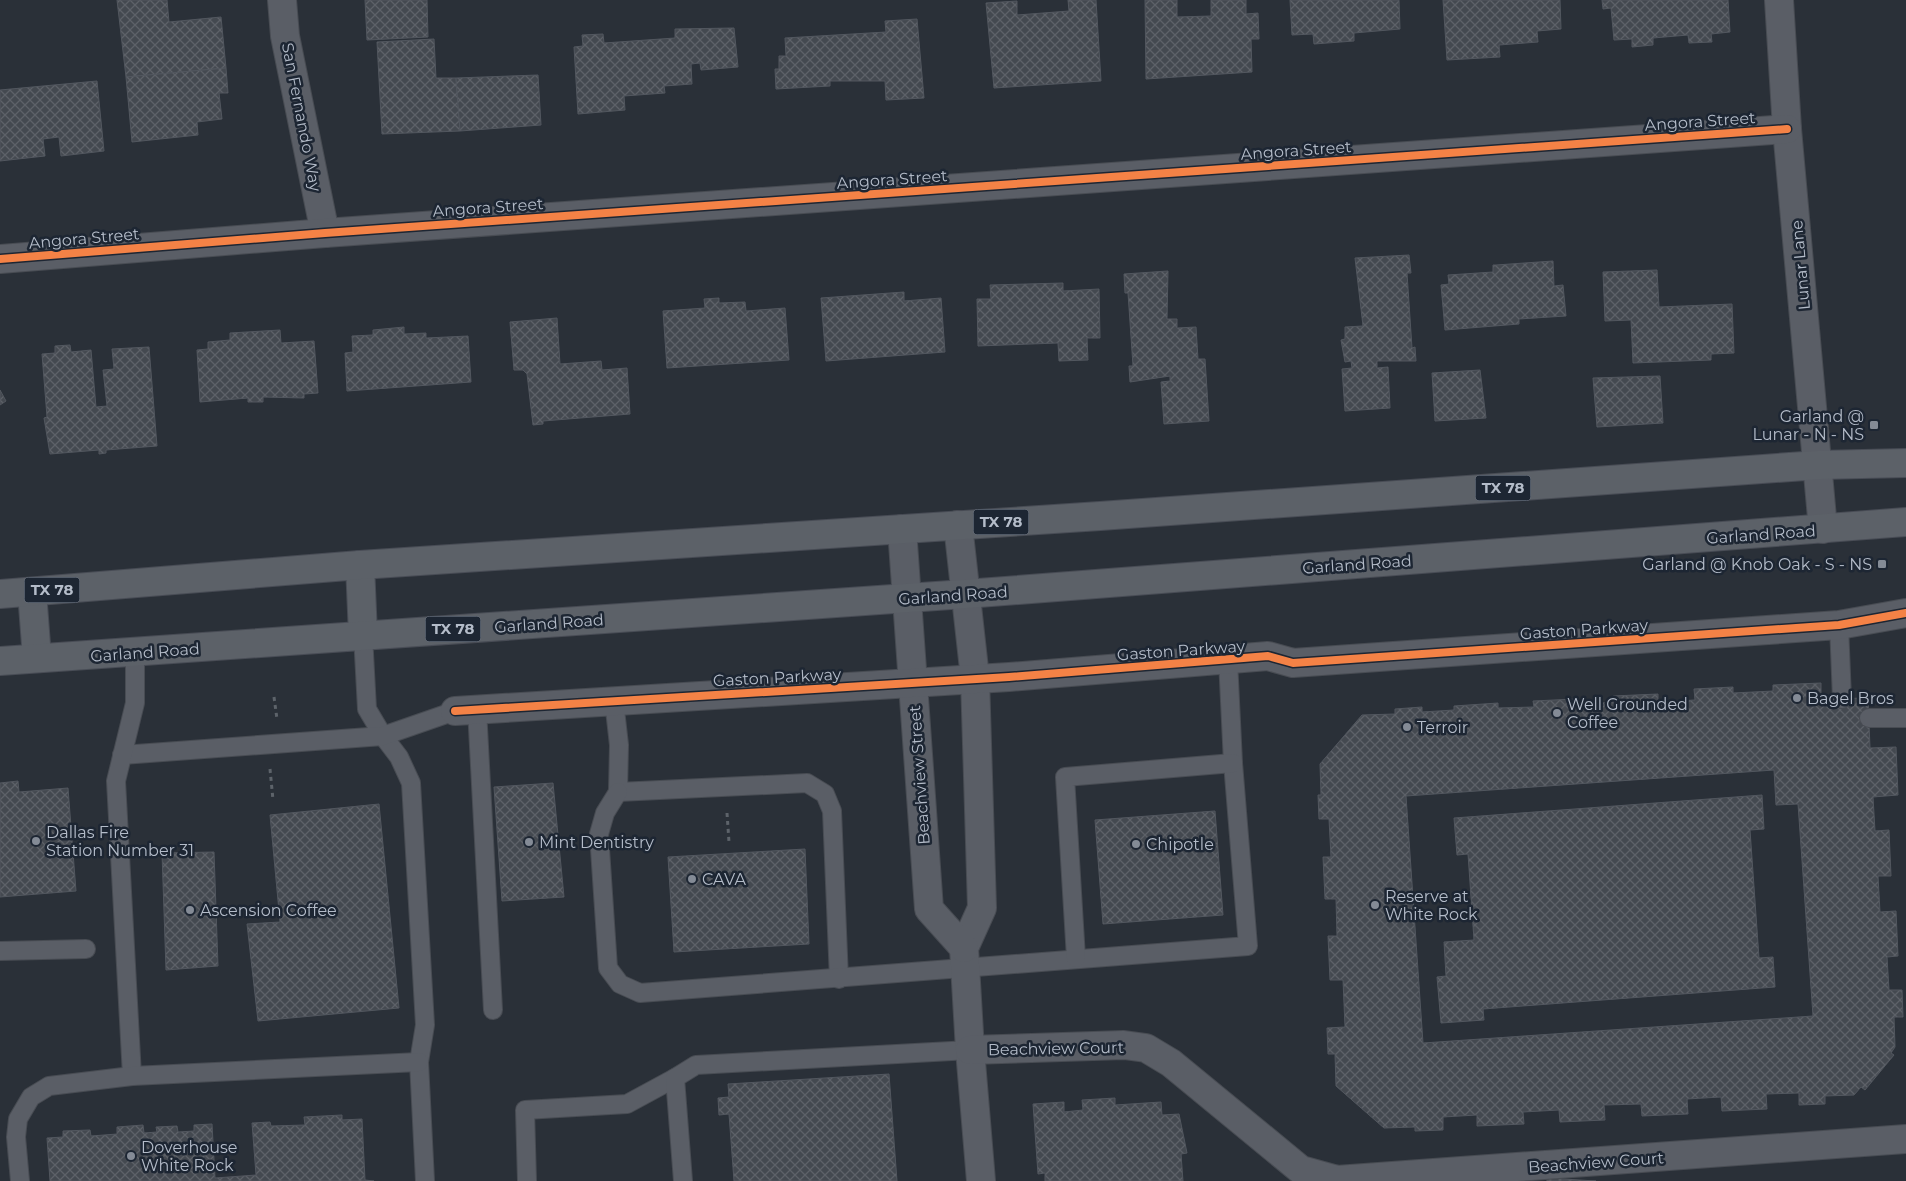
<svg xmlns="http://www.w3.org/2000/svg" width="1906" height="1181" font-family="Montserrat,sans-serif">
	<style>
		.building { fill: url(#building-cross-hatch); stroke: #52575f; fill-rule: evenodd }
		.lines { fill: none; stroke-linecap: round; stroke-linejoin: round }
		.service-casing { stroke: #484c53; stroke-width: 20 }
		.minor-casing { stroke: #484c53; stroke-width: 30 }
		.primary-casing { stroke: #484c55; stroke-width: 30 }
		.path { stroke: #5d636a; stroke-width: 3; stroke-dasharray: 4 4; stroke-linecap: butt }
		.service { stroke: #5a5e66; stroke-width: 18 }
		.minor { stroke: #5a5e66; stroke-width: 28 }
		.primary { stroke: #5c6168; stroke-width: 28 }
		.cycleway-casing { stroke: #1d2633; stroke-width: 11 }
		.cycleway { stroke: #f48246; stroke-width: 8 }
		.poi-dot { fill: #848b96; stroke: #1d2633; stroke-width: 2 }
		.labels { text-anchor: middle; stroke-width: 5; stroke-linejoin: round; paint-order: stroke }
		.shield { fill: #1d2633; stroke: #878f9c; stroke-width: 1 }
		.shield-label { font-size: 15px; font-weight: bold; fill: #b4bcc9 }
		.street-label { font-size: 16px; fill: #b4bcc9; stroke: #1d2633 }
		.poi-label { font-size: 16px; fill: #b4bcc9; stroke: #1d2633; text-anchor: start }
	</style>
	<defs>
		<pattern id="building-cross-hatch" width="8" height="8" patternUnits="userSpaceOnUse" patternTransform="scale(1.25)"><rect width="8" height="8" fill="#444950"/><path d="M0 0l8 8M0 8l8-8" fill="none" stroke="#5d6168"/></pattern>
	</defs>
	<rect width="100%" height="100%" fill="#2a3038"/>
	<g class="building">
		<path d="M 117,0 L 167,0 L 169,22 L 221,17 L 226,68 L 126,77 Z"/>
		<path d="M 365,0 L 427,0 L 428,37 L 367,40 Z"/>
		<path d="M 1068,0 L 1096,0 L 1101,81 L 994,88 L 986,3 L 1017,1 L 1017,15 L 1069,11 Z"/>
		<path d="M 1145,0 L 1177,0 L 1177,17 L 1211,16 L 1211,0 L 1246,0 L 1246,14 L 1258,13 L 1259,39 L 1251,39 L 1252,72 L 1146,79 Z"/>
		<path d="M 1290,0 L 1399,0 L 1400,29 L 1354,33 L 1354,41 L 1314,44 L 1313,34 L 1292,35 Z"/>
		<path d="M 1443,0 L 1560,0 L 1561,29 L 1537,31 L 1538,42 L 1499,45 L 1500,57 L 1447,60 Z"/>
		<path d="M 1602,0 L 1728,0 L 1730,32 L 1711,34 L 1712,42 L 1689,43 L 1688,35 L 1653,38 L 1653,45 L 1632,47 L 1632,39 L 1614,40 L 1611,8 L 1603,9 Z"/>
		<path d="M 917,19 L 924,98 L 886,100 L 885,81 L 830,81 L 830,86 L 776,89 L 775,69 L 779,69 L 779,56 L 786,56 L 785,38 L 886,32 L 885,21 Z"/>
		<path d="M 734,28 L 738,67 L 701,70 L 700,63 L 691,64 L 692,84 L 664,86 L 665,93 L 624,96 L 625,110 L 578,114 L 574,47 L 583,46 L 582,35 L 603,34 L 604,43 L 675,38 L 675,29 Z"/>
		<path d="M 434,39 L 436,78 L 456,78 L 460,131 L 382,134 L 377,42 Z"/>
		<path d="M 226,68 L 228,93 L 219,93 L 222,119 L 197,122 L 198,135 L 132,142 L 126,77 Z"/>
		<path d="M 538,75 L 541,125 L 460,131 L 456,78 Z"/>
		<path d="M 97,81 L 104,151 L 61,156 L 59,137 L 43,139 L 45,156 L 0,161 L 0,90 Z"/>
		<path d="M 1409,255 L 1411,273 L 1407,273 L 1412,348 L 1415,347 L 1416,361 L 1377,361 L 1377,368 L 1388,367 L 1390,408 L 1345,411 L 1342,369 L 1352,368 L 1351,361 L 1345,362 L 1341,340 L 1345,339 L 1345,327 L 1363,326 L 1355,258 Z"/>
		<path d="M 1553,261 L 1554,286 L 1563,285 L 1566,316 L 1519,319 L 1519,324 L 1445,330 L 1441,285 L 1449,284 L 1448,275 L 1493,272 L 1493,265 L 1496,265 Z"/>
		<path d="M 1657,270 L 1659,307 L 1732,304 L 1734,353 L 1711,354 L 1711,360 L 1633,363 L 1631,320 L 1605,321 L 1603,272 Z"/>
		<path d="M 1168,271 L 1167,319 L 1177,319 L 1177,328 L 1196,327 L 1198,359 L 1205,359 L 1209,421 L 1164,424 L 1161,382 L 1170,381 L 1170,376 L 1130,382 L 1129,366 L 1133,366 L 1128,293 L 1125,293 L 1124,274 Z"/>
		<path d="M 1063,283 L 1063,291 L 1099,289 L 1100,338 L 1087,338 L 1088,360 L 1059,361 L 1058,343 L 978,346 L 977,299 L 991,299 L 990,285 Z"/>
		<path d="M 904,292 L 904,301 L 941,298 L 945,352 L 826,361 L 821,298 Z"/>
		<path d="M 719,298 L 719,303 L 745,302 L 746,311 L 785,308 L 789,360 L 667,368 L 663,311 L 705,308 L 704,299 Z"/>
		<path d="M 557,318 L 560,364 L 601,361 L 602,370 L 627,368 L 630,414 L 543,421 L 543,424 L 533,425 L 527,374 L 523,370 L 514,370 L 510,322 Z"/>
		<path d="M 404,327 L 404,334 L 426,333 L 426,338 L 468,336 L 471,382 L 347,391 L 345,353 L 353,352 L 352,336 L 373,335 L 373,330 Z"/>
		<path d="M 280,330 L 281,343 L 314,341 L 318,393 L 304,394 L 304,398 L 263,397 L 263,402 L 248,402 L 248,398 L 200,402 L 197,350 L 208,349 L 208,342 L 230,340 L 230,333 Z"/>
		<path d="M 70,345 L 71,352 L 91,350 L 96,407 L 107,406 L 103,370 L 114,369 L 112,349 L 149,347 L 157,446 L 106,450 L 106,453 L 99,454 L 99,450 L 50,454 L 44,418 L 47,417 L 42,354 L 55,353 L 55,346 Z"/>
		<path d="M 1480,370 L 1486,418 L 1435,421 L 1432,373 Z"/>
		<path d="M 1660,376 L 1663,423 L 1597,427 L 1593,378 Z"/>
		<path d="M 0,390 L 6,401 L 0,405 Z"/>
		<path d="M 1821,683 L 1821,699 L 1868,698 L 1870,748 L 1896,747 L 1898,795 L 1873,797 L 1875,831 L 1889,830 L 1891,876 L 1878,876 L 1880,912 L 1896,911 L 1898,956 L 1887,957 L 1889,990 L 1902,990 L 1903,1017 L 1894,1017 L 1895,1047 L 1891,1053 L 1894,1055 L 1865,1090 L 1861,1087 L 1854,1095 L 1825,1096 L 1825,1104 L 1799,1105 L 1799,1093 L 1766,1094 L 1767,1109 L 1722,1111 L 1721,1097 L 1687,1099 L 1688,1114 L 1642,1116 L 1641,1104 L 1604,1105 L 1605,1120 L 1560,1122 L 1559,1110 L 1523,1112 L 1524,1124 L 1477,1126 L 1477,1115 L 1443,1117 L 1443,1130 L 1415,1131 L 1415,1127 L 1384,1128 L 1336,1086 L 1335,1054 L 1328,1054 L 1327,1028 L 1345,1027 L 1343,980 L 1330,980 L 1328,936 L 1337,936 L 1336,899 L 1325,899 L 1323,857 L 1331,857 L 1329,819 L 1319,819 L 1318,795 L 1321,795 L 1320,764 L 1362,715 L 1395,714 L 1395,709 L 1422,707 L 1422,712 L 1454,710 L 1454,706 L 1498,703 L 1498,708 L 1534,707 L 1533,701 L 1575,699 L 1576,705 L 1613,702 L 1613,696 L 1658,694 L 1658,702 L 1695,700 L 1694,689 L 1733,687 L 1733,693 L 1773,691 L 1773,685 ZM 1774,770 L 1776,805 L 1798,804 L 1813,1016 L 1423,1043 L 1406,796 Z"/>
		<path d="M 18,781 L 19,792 L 68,788 L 76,891 L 0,897 L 0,783 Z"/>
		<path d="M 553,783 L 564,897 L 502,901 L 494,787 Z"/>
		<path d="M 1762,795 L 1764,829 L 1750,830 L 1759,958 L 1773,957 L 1775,987 L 1483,1009 L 1484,1020 L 1441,1023 L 1437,977 L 1446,976 L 1444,942 L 1474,940 L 1468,854 L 1457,855 L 1454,818 Z"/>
		<path d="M 379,804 L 399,1008 L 258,1021 L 247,924 L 280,922 L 270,815 Z"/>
		<path d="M 1215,811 L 1223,915 L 1103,924 L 1095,820 Z"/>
		<path d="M 805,849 L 809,944 L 674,952 L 668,857 Z"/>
		<path d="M 214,852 L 218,966 L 166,970 L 162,853 Z"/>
		<path d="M 889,1074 L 897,1181 L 734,1181 L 729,1114 L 719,1115 L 718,1098 L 729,1097 L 728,1084 Z"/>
		<path d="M 1115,1098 L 1115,1105 L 1161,1102 L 1162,1115 L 1179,1114 L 1187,1153 L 1181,1154 L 1183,1181 L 1045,1181 L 1045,1173 L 1038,1174 L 1033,1104 L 1064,1102 L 1064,1112 L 1083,1110 L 1082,1100 Z"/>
		<path d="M 342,1115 L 342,1120 L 362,1119 L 365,1180 L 374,1181 L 50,1181 L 47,1138 L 63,1137 L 63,1131 L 90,1130 L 91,1136 L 117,1134 L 117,1127 L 143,1125 L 144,1133 L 157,1132 L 156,1127 L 177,1126 L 178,1132 L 194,1131 L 194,1125 L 212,1124 L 215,1178 L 256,1175 L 252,1123 L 270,1122 L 271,1126 L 305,1125 L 304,1117 Z"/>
		<path d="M 1547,1178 L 1596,1181 L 1547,1181 Z"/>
	</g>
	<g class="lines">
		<defs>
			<g id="service">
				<path d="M 1839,625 L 1842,699"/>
				<path d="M 363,635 L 367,709 L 383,736 L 399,757 L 411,783 L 425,1025 L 419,1062 L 425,1181"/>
				<path d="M 614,701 L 619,745 L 618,792 L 807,783 L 825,794 L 832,811 L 839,979"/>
				<path d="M 477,709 L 493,1010"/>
				<path d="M 1869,718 L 1906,718"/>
				<path d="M 122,755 L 383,736 L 455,711"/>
				<path d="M 618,792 L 605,813 L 599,834 L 608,968 L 620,984 L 640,993 L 1248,946 L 1233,763 L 1228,660"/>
				<path d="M 0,951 L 86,949"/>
				<path d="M 1076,958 L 1065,777 L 1233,763"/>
				<path d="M 132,1076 L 116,781 L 135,703 L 135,653"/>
				<path d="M 20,1181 L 16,1137 L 18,1119 L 31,1097 L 49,1086 L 132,1076 L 419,1062"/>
				<path d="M 527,1181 L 525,1110 L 627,1104 L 675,1078"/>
				<path d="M 683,1181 L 675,1078 L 696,1065 L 970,1050"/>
			</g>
			<g id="minor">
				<path d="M 282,0 L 285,36 L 325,233"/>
				<path d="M 1779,0 L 1787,129 L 1823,529"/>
				<path d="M 0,259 L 325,233 L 1787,129"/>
				<path d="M 958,525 L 975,678 L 982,908 L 964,948 L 970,1050 L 981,1181"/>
				<path d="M 902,529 L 929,909 L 964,948"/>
				<path d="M 455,711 L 1009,677 L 1268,656 L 1293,663 L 1839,625 L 1906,613"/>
				<path d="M 970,1050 L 1124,1045 L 1146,1048 L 1171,1063 L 1301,1170 L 1337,1180 L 1906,1139"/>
			</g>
			<g id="primary">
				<path d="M 360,565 L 363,635"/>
				<path d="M 32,592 L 37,658"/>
				<path d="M 0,594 L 360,565 L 1100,516 L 1819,465 L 1906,463"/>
				<path d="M 0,661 L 965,594 L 1906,522"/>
			</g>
		</defs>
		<use href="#service" class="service-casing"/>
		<use href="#minor" class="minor-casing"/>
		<use href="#primary" class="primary-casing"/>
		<g class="path">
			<path d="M 274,697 L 277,719"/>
			<path d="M 270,769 L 273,800"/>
			<path d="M 727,813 L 729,842"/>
		</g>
		<use href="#service" class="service"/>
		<use href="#minor" class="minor"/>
		<use href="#primary" class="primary"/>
		<defs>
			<g id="cycleway">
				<path d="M 0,259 L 325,233 L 1787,129"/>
				<path d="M 455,711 L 1009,677 L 1268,656 L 1293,663 L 1839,625 L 1906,613"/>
			</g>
		</defs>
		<use href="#cycleway" class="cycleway-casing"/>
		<use href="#cycleway" class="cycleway"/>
	</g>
	<g class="poi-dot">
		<rect x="1869" y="420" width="10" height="10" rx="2.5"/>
		<rect x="1877" y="559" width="10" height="10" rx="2.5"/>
		<circle cx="1797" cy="698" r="5"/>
		<circle cx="1557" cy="713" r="5"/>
		<circle cx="1407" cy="727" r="5"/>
		<circle cx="36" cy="841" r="5"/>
		<circle cx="529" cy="842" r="5"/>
		<circle cx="1136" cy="844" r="5"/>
		<circle cx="692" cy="879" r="5"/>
		<circle cx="1375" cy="905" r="5"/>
		<circle cx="190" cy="910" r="5"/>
		<circle cx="131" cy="1156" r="5"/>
	</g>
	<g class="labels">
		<g class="shield">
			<rect x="1475.5" y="475.5" width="55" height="25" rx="4"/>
			<rect x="973.5" y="509.5" width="55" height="25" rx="4"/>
			<rect x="24.5" y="577.5" width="55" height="25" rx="4"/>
			<rect x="425.5" y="616.5" width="55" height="25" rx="4"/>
		</g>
		<g class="shield-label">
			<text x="1503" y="493">TX 78</text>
			<text x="1001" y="527">TX 78</text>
			<text x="52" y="595">TX 78</text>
			<text x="453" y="634">TX 78</text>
		</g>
		<g class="street-label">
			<text transform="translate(302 117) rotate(79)" y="6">San Fernando Way</text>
			<text transform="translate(1700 121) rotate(-4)" y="6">Angora Street</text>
			<text transform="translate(1296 150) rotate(-4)" y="6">Angora Street</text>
			<text transform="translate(892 179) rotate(-4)" y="6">Angora Street</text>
			<text transform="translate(488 207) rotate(-4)" y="6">Angora Street</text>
			<text transform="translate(84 238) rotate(-5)" y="6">Angora Street</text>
			<text transform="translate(1800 265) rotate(-95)" y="6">Lunar Lane</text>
			<text transform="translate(1761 534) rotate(-4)" y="6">Garland Road</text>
			<text transform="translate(1357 564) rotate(-4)" y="6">Garland Road</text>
			<text transform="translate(953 595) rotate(-4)" y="6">Garland Road</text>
			<text transform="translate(549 623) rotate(-4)" y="6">Garland Road</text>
			<text transform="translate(1584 629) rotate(-4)" y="6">Gaston Parkway</text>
			<text transform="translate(1181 650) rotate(-4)" y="6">Gaston Parkway</text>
			<text transform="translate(145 652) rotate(-4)" y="6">Garland Road</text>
			<text transform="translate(777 677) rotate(-3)" y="6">Gaston Parkway</text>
			<text transform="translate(919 775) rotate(-94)" y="6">Beachview Street</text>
			<text transform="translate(1056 1048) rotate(-1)" y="6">Beachview Court</text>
			<text transform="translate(1596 1162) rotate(-4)" y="6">Beachview Court</text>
		</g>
		<g class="poi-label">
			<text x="1864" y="422" text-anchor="end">Garland @<tspan x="1864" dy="18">Lunar - N - NS</tspan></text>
			<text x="1872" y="570" text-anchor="end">Garland @ Knob Oak - S - NS</text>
			<text x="1807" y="704">Bagel Bros</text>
			<text x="1567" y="710">Well Grounded<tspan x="1567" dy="18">Coffee</tspan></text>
			<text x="1417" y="733">Terroir</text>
			<text x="46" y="838">Dallas Fire<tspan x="46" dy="18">Station Number 31</tspan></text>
			<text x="539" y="848">Mint Dentistry</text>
			<text x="1146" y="850">Chipotle</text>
			<text x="702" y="885">CAVA</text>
			<text x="1385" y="902">Reserve at<tspan x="1385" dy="18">White Rock</tspan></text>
			<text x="200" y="916">Ascension Coffee</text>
			<text x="141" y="1153">Doverhouse<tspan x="141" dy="18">White Rock</tspan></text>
		</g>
	</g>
</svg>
